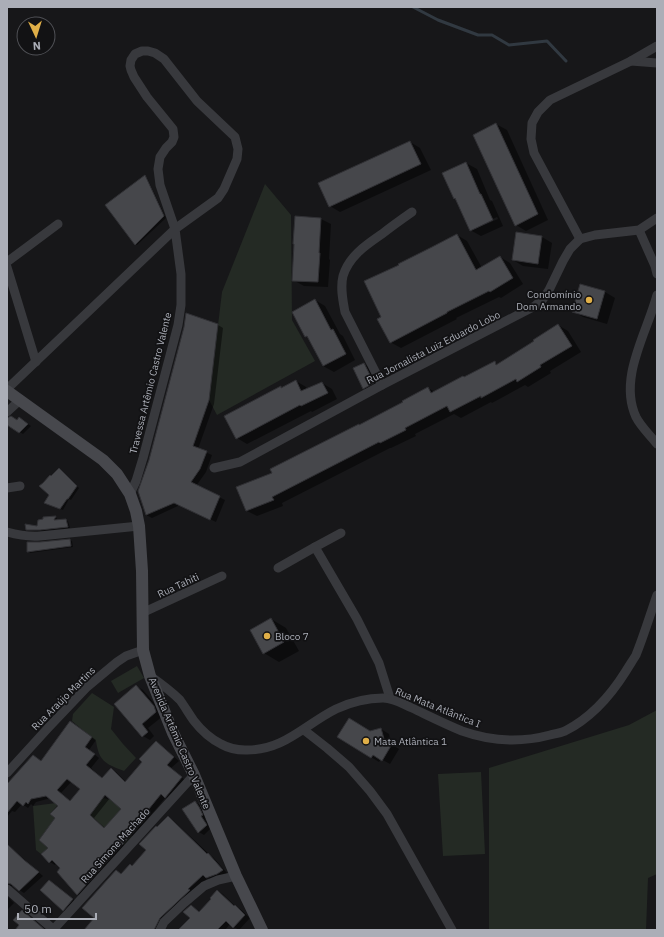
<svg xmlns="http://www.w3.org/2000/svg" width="664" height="937" font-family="'IBM Plex Sans',sans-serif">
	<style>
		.green { fill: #242a24 }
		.shadow { fill: #0007; fill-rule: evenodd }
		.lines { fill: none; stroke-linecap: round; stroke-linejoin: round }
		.stream { stroke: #313941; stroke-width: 3 }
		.building { fill: #46474b; stroke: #313135; fill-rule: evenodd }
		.minor { stroke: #38393d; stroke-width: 9 }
		.secondary { stroke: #47484d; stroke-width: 12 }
		.poi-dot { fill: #e0af48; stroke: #121214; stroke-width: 1.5 }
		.labels { text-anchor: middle; stroke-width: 3.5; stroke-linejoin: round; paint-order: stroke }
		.poi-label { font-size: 10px; fill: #abaeb7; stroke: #121214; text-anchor: start }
		.street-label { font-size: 10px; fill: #abaeb7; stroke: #121214 }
	</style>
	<rect width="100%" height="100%" fill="#171719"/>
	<g class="green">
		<path d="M 265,184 L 291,215 L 292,320 L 315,361 L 217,415 L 209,400 L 222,292 Z"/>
		<path d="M 137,666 L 144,678 L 118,693 L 111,681 Z"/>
		<path d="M 92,693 L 114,707 L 111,729 L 123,744 L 136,758 L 124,771 C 106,764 99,762 96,741 L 72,721 L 73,714 Z"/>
		<path d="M 657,710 L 657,874 L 648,878 L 646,930 L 489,930 L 489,768 L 629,725 Z"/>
		<path d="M 481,772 L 485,854 L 443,856 L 438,774 Z"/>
		<path d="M 103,798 L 112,800 L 121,809 L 113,819 L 133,837 L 125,846 L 89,815 Z"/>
		<path d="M 56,803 L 57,806 L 50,814 L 55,818 L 39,840 L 48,848 L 41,854 L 36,850 L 33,806 Z"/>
	</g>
	<g class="shadow">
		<path d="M 496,124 L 507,130 L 548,220 L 526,231 L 516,225 Z"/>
		<path d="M 410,142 L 420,148 L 431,170 L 340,212 L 330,206 Z"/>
		<path d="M 466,163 L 477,169 L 490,200 L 492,201 L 503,226 L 481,236 L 470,230 L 456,199 L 455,198 ZM 497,217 L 498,219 L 475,229 L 475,227 Z"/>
		<path d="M 145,177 L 147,178 L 166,218 L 137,245 L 135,244 Z"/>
		<path d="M 321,219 L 331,224 L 329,259 L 330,260 L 328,287 L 304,286 L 293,280 Z"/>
		<path d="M 517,233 L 542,237 L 552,243 L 548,269 L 523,266 L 513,260 Z"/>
		<path d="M 457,235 L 467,241 L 482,268 L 500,257 L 510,263 L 523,284 L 501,298 L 499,297 L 456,318 L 457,319 L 401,348 L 390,342 L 383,318 L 400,265 Z"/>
		<path d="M 581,285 L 605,292 L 615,298 L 607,324 L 583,317 L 573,311 Z"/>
		<path d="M 315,300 L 325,306 L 340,334 L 343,336 L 355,360 L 334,372 L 323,366 L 309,338 L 306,336 Z"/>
		<path d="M 218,325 L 223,328 L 214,404 L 198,449 L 212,455 L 206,472 L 196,486 L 225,500 L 216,522 L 180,505 L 152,518 L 146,515 Z"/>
		<path d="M 558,325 L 568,331 L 581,352 L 550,371 L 551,373 L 528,387 L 525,385 L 492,403 L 491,402 L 461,418 L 454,414 L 415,434 L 416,436 L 391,448 L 390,448 L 282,503 L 283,506 L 257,516 L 247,511 L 273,474 L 360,426 L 404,402 L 428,388 L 435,392 L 465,378 L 494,363 L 498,365 Z"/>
		<path d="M 364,364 L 369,367 L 378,385 L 368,391 L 363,388 Z"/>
		<path d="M 296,381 L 306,387 L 307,389 L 322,383 L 332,389 L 337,399 L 312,412 L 311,411 L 247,444 L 237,438 L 281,387 L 282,388 Z"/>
		<path d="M 7,419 L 17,421 L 23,421 L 31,426 L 23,434 L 7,424 Z"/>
		<path d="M 59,469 L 79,488 L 71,500 L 69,499 L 63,510 L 45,503 L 51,495 L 51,477 Z"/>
		<path d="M 44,518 L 57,518 L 56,521 L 66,520 L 68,521 L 70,528 L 42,531 L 29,530 L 27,529 L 38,527 L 44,520 Z"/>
		<path d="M 70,540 L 72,541 L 73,547 L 30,553 L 28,551 Z"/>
		<path d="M 271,619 L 286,628 L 299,651 L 279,662 L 264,653 Z"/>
		<path d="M 136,686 L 143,690 L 161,711 L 163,716 L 148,728 L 154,736 L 150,740 L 143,736 Z"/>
		<path d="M 71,722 L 96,740 L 89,750 L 99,758 L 91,768 L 103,779 L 111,770 L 116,772 L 126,782 L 143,762 L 156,742 L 161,745 L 179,761 L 171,768 L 186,781 L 171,800 L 166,797 L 82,897 L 78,894 L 61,868 L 56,863 L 55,865 L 50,862 L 49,848 L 59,805 L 51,798 L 36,802 L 33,806 L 31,804 L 28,808 L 22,804 L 15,812 L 12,811 L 7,817 L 7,783 L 9,781 L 10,782 L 33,756 L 42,762 ZM 72,781 L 81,789 L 71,802 L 61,793 ZM 110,798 L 123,809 L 105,828 L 94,818 Z"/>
		<path d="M 381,729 L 389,734 L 391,744 L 399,749 L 390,764 L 381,759 L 379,762 L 339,737 Z"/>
		<path d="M 195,802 L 200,805 L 207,818 L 205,819 L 211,828 L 204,835 L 199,832 Z"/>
		<path d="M 168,817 L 173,820 L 210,855 L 213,857 L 227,873 L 223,876 L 212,881 L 208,878 L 193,892 L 160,930 L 85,930 L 96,918 L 116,871 L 121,874 L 132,867 L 147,850 L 158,828 Z"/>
		<path d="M 11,849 L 15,851 L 29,864 L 43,876 L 24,893 L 13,886 L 11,886 L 7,889 L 7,853 Z"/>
		<path d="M 54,884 L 77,902 L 68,913 L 63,910 Z"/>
		<path d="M 218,891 L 223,894 L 236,907 L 240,909 L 250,918 L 239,930 L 234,927 L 230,924 L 225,930 L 179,930 L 191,918 L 191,906 L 200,912 L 213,899 Z"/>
		<path d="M 7,896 L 14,903 L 7,910 Z"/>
	</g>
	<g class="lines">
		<path class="stream" d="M 413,7 L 438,20 L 478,35 L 492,35 L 509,45 L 547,41 L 566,61"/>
	</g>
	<g class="building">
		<path d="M 496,123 L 538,214 L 515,226 L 473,135 Z"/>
		<path d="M 410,141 L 421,164 L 329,207 L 318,183 Z"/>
		<path d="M 466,162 L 480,194 L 481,194 L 493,220 L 470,231 L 455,198 L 454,199 L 442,173 Z"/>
		<path d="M 145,175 L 164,216 L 135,245 L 105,205 Z"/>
		<path d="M 295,216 L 321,218 L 319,253 L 320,253 L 318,282 L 292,281 L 294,244 L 293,244 Z"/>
		<path d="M 516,232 L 542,236 L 538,264 L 512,260 Z"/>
		<path d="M 457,234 L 476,270 L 500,256 L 513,278 L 490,292 L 489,291 L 447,312 L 447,313 L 390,343 L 377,319 L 381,317 L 364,281 L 399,265 L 398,264 L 432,247 Z"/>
		<path d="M 580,284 L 605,291 L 597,319 L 572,312 Z"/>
		<path d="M 315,299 L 331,330 L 333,329 L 346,354 L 323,366 L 307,336 L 305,337 L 292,312 Z"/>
		<path d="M 186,313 L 218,324 L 209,400 L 193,446 L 207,451 L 200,469 L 191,482 L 220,496 L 210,520 L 174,503 L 146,515 L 138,491 L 149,460 L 184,327 Z"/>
		<path d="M 558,324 L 572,346 L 540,365 L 541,367 L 517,382 L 516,379 L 481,398 L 481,396 L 450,412 L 447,406 L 405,428 L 406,430 L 380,443 L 379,442 L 272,497 L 274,500 L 246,511 L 236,487 L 272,473 L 270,469 L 359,424 L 359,425 L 403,402 L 402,401 L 428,387 L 431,393 L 463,376 L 464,377 L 495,361 L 496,365 L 534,341 L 533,340 Z"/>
		<path d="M 364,363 L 374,383 L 363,389 L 353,368 Z"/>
		<path d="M 296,380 L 301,391 L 322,382 L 328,393 L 301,406 L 300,405 L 236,439 L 224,416 L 281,386 L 281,388 Z"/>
		<path d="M 11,416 L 17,420 L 19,417 L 28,424 L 19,433 L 7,425 L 7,418 Z"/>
		<path d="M 59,468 L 77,486 L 68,499 L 67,499 L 60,509 L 44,503 L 49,495 L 39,486 L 43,483 L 50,475 L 51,476 Z"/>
		<path d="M 56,516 L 54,520 L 66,519 L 68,527 L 40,530 L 26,530 L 25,524 L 37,526 L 38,520 L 43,519 L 43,517 Z"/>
		<path d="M 70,539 L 71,546 L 27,552 L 27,542 L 40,542 Z"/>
		<path d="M 271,618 L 284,642 L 263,654 L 250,630 Z"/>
		<path d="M 136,685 L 154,706 L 156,712 L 142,724 L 148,732 L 142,737 L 114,704 Z"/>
		<path d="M 349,718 L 370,731 L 381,728 L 384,739 L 392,744 L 382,761 L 373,755 L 371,758 L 337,737 Z"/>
		<path d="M 70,721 L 92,737 L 85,747 L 95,754 L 86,765 L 102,778 L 111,768 L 125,782 L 142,762 L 139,759 L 156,741 L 174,757 L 167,765 L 182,777 L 165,798 L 161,794 L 144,815 L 147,817 L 77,895 L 57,872 L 60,868 L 52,860 L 49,863 L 41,854 L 48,848 L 39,840 L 55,818 L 50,814 L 58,806 L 46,796 L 31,799 L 28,804 L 26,802 L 23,806 L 17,801 L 7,813 L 7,784 L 33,755 L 41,761 ZM 67,779 L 80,789 L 70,801 L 57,790 ZM 105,795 L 121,809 L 104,828 L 90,815 Z"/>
		<path d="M 195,801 L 199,807 L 203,815 L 201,816 L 207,825 L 198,833 L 182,809 Z"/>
		<path d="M 168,816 L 207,854 L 208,853 L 223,870 L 217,874 L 206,878 L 203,875 L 188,889 L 190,890 L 160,918 L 154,930 L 84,930 L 94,918 L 82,908 L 116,870 L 121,874 L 130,864 L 132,866 L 146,850 L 139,844 L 156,826 L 157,827 Z"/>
		<path d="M 7,844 L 24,860 L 39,872 L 19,891 L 11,884 L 7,883 Z"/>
		<path d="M 49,880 L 73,899 L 63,911 L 40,890 Z"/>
		<path d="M 217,890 L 234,906 L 235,905 L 245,915 L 233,928 L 226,921 L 217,930 L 178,930 L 190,918 L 183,912 L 191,905 L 199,912 L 211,899 L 210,898 Z"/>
		<path d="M 22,910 L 45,930 L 15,930 L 19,925 L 13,920 Z"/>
	</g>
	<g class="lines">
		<g class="minor">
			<path d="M 631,61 L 657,63"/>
			<path d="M 639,230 L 655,266 L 657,274"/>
			<path d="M 580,239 L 534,153 L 531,139 L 532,123 L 538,112 L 550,100 L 631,61 L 657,46"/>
			<path d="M 7,262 L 58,224"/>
			<path d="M 7,267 L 36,362"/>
			<path d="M 657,295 C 647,333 618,378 636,417 C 641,427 650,435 657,444"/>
			<path d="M 382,385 L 345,312 C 343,301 340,288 343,276 C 349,256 366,245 382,234 C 392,226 402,219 412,212"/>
			<path d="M 7,389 L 175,229 L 218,198 L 224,189 L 237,159 L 238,149 L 235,137 L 197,101 L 164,59 L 155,53 L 148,51 L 142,51 L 135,54 L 131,60 L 130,66 L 131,70 L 134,77 L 147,97 L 173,129 L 174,137 L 172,142 L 166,148 L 160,157 L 158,169 L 160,185 L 175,229 L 181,274 L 181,305 L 178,325 L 143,458 L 136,481 L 130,494"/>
			<path d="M 7,412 L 20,400"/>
			<path d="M 214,468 L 240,462 L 253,455 L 382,385 L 535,306 L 543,299 L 549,290 L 563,261 L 570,249 L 580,239 L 595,235 L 639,230 L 657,218"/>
			<path d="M 7,488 L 20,486"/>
			<path d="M 7,532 C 18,535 28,537 40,536 L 139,526"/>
			<path d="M 315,547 L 341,533"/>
			<path d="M 278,568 L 315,547 L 357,619 L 379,663 L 390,698"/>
			<path d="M 142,613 L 222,576"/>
			<path d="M 150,676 C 160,683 171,691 180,700 C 185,707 189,714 194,721 C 201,730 211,739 221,744 C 228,748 236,750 245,750 C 284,751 304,725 336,709 C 351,702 367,698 383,698 C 394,698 403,704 412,708 C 429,716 445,724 462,731 C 490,741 520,743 550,735 C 554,734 560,733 565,731 C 591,718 611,695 626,671 C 629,666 633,660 636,655 C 644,635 650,615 657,595"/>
			<path d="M 304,730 L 327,748 L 349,767 L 370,791 L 387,814 L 452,930"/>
			<path d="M 7,773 L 48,728 L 87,687 L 117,662 L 126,656 L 143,650"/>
			<path d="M 7,889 L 54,930"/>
			<path d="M 53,930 L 194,775"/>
			<path d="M 160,930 L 164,922 L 184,903 L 204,886 L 218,880 L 236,876"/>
		</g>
		<path class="secondary" d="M 7,391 L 103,460 L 117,474 L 130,494 L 136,511 L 139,526 L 142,571 L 143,650 L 150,676 L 173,733 L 194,775 L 236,876 L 262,930"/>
	</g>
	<g class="poi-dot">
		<circle cx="589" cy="300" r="4"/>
		<circle cx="267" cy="636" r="4"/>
		<circle cx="366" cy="741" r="4"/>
	</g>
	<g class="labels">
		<g class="poi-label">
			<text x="581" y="298" text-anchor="end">Condomínio<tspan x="581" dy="12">Dom Armando</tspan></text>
			<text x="275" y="640">Bloco 7</text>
			<text x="374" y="745">Mata Atlântica 1</text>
		</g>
		<g class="street-label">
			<text transform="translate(433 347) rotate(-27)" y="4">Rua Jornalista Luiz Eduardo Lobo</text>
			<text transform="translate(150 383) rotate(-76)" y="4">Travessa Artêmio Castro Valente</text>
			<text transform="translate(178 585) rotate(-25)" y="4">Rua Tahiti</text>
			<text transform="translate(63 698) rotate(-45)" y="4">Rua Araújo Martins</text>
			<text transform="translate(438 707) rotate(22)" y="4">Rua Mata Atlântica I</text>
			<text transform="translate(180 743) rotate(67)" y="4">Avenida Artêmio Castro Valente</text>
			<text transform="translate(115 845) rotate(-48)" y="4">Rua Simone Machado</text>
		</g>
	</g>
	<rect width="664" height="937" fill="none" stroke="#abaeb7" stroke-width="16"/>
	<g transform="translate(36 36) rotate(176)"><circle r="19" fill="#121214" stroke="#4f5055"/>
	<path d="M0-3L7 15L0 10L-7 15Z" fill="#e0af48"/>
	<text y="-6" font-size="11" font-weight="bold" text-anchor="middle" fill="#abaeb7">N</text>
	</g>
	<path d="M18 913v6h78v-6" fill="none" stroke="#abaeb7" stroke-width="2"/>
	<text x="24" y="913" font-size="12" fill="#abaeb7" stroke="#121214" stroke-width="3" paint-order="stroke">50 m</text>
</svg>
